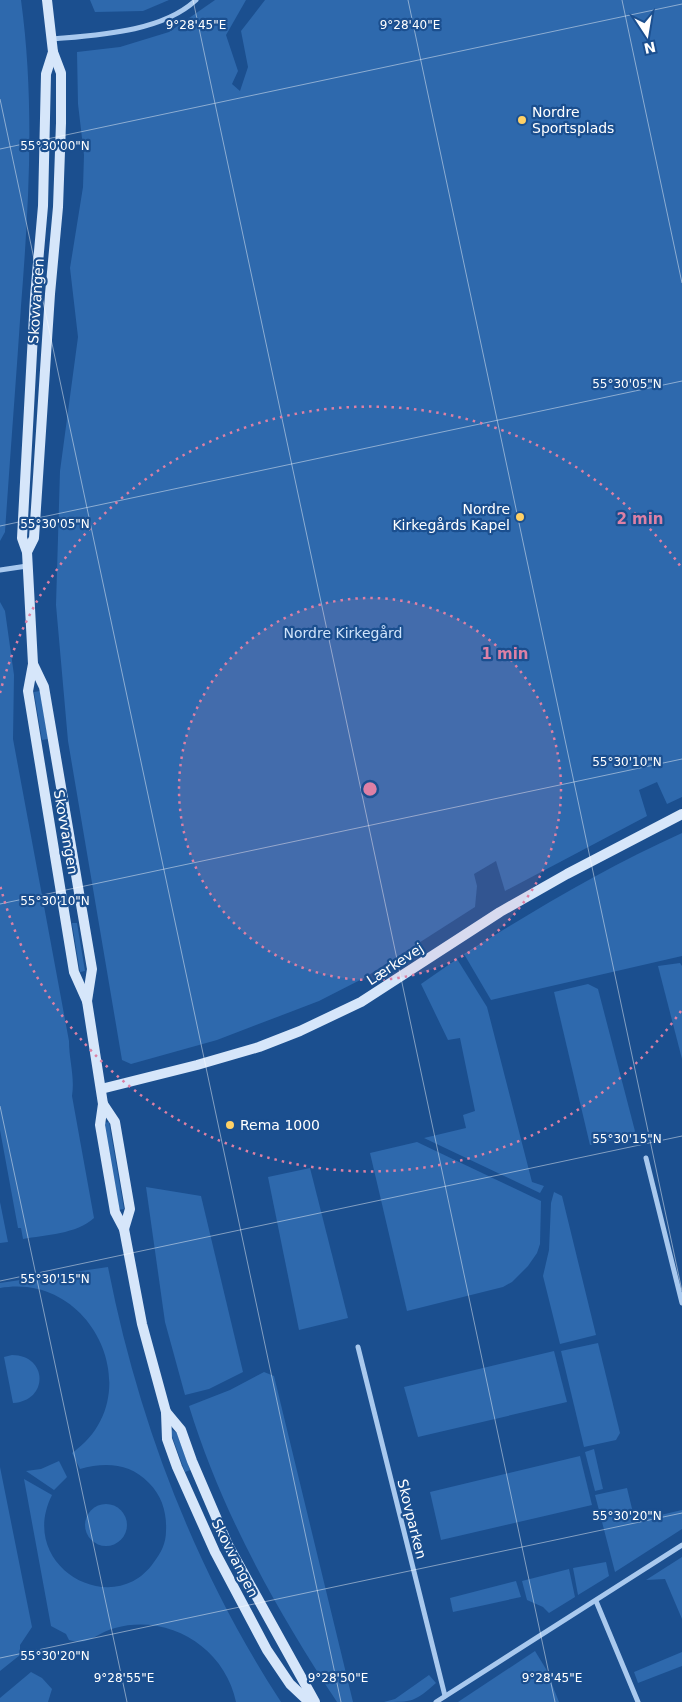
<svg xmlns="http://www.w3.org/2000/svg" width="682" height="1702" font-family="'DejaVu Sans',sans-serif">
  <rect width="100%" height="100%" fill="#1b4f8f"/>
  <g fill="#2e69ad">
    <path d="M0,0H21C35,102 29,204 21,306C16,381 10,457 5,532L0,541Z"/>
    <path d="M90,0H169L143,11L95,12Z"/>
    <path d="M215,0H246L226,35L238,71L232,84L240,91L248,67L241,31L265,0H682V797L667,804L657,782L639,790L647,816L505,891L496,861L474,874L477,886L475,907L364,978L319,1001L217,1040L131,1064L122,1060L68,741L56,605L60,471L78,337L70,268L83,187L84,155L78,104L77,52L120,47L169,32Z"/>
    <path d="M0,602L5,611L14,675L13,739L69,1041C69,1060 75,1077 72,1096L94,1218C77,1234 45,1235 23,1239L21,1228H18L0,1130Z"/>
    <path d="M40,691L48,739L42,740L34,692Z"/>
    <path d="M682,833V956L491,1000L464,954C535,910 606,867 682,833Z"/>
    <path d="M72,923H77L85,971L80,972Z"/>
    <path d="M457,959L487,1007L532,1182L544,1186L540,1193L424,1138L466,1128L463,1115L475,1111L460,1038L448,1040L421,984Z"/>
    <path d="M680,963L682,966V1059L658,966Z"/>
    <path d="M588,984L598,989L636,1135L590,1145L554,992Z"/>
    <path d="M109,1122L124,1209L118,1210L103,1123Z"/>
    <path d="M417,1142L541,1201L540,1244L537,1253L528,1266L512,1282L503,1287L407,1311L370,1153Z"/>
    <path d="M310,1168L348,1318L299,1330L268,1177Z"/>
    <path d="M146,1187L201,1196L243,1372L209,1389L185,1395L165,1322Z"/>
    <path d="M554,1192L562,1196L596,1335L560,1344L543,1276L549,1250L551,1203Z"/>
    <path d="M0,1202L8,1242L0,1243Z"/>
    <path d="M108,1267C138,1421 195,1570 281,1702H236C225,1648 169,1613 115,1628C96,1633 90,1646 69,1640L66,1634L51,1626L24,1479L52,1495C16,1567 114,1621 154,1562C161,1553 166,1543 166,1531C167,1513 162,1496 149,1483C130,1463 105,1462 80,1469L72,1453C151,1398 94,1271 0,1288V1283Z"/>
    <path d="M598,1343L620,1433L616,1440L584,1447L561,1351Z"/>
    <path d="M554,1351L567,1402L418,1437L404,1387Z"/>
    <path d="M12,1355C48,1355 49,1401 13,1403L4,1357Z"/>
    <path d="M264,1372L274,1376L353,1702H337C276,1609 222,1513 189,1406L230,1390Z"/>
    <path d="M169,1428L177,1433L190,1470L185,1472Z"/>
    <path d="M594,1449L603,1489L595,1491L585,1452Z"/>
    <path d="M580,1456L592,1505L441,1540L430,1492Z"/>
    <path d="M59,1461L67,1477L54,1490L26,1471L41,1469Z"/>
    <path d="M0,1467L32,1627L20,1645V1655L0,1671Z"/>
    <path d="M627,1488L635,1521L682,1510V1529L615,1572L595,1495Z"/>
    <circle cx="106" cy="1525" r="21"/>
    <path d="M682,1557V1619L665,1579L646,1580Z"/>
    <path d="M606,1562L609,1576L578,1595L573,1568Z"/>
    <path d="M569,1569L575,1597L549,1613L543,1607L527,1600L522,1581Z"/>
    <path d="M516,1581L521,1597L453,1612L450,1598Z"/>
    <path d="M535,1651L546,1669L559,1702H458Z"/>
    <path d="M682,1652V1666L638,1683L634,1672Z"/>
    <path d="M31,1672L42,1678L52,1689L48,1702H0V1698Z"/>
    <path d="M429,1675L436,1683C415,1702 412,1702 384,1702L395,1699Z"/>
  </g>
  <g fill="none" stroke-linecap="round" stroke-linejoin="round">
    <g stroke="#a9c9ee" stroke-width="5">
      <path d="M53,39C98,35 162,32 196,0"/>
      <path d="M0,570L27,566"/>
      <path d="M646,1158L682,1303"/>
      <path d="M358,1347L445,1696"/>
      <path d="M596,1601L638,1702"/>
      <path d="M436,1702L682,1545"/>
    </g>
    <g stroke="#d6e6fa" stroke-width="10">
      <path d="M47,0L53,52L46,74L43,206L35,297L22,538L27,552L33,664L28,691L74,972L87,1001L103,1104L100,1125L115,1212L124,1229L142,1324L166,1412L167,1439L177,1467L215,1552L267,1650L290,1684L309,1702"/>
      <path d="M27,552L34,538L50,294L58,207L61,123V73L53,52"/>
      <path d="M33,664L44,687L92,969L87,1001"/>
      <path d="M101,1089L197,1065L259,1047L300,1031L361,1002L500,912L567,874L682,814"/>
      <path d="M103,1104L115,1122L130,1209L124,1229"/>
      <path d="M166,1412L181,1430L192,1461L228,1545L315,1702"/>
    </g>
  </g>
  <path fill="none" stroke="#fff" stroke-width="1" stroke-opacity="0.45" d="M193,0L555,1702M408,0L682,1291M622,0L682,283M0,99L341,1702M0,149L682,4M0,526L682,381M0,904L682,759M0,1106L127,1702M0,1281L682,1136M0,1658L682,1513"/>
  <circle cx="370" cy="789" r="191" fill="#dd80a5" fill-opacity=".12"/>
  <g fill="none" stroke="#dd80a5" stroke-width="2.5" stroke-dasharray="2.5 5">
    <circle cx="370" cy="789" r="191"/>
    <path d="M681 1011A382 382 0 0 1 0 885M0 693A382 382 0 0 1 681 567"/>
  </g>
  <g fill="#ffd166" stroke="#1b4f8f" stroke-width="2">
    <circle cx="522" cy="120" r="5"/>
    <circle cx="520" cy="517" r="5"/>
    <circle cx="230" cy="1125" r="5"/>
  </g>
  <g text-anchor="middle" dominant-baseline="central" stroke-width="4.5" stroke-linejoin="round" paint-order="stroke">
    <g font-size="14" fill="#fff" stroke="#1b4f8f" text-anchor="start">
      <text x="532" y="112">Nordre<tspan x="532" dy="16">Sportsplads</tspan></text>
      <text x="510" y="509" text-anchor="end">Nordre<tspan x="510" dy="16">Kirkegårds Kapel</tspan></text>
      <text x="240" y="1125">Rema 1000</text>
    </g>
    <g font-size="14" fill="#fff" stroke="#1b4f8f">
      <text transform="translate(36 301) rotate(-86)">Skovvangen</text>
      <text transform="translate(66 832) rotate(80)">Skovvangen</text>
      <text transform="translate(395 964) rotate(-33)">Lærkevej</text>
      <text transform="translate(412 1519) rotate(76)">Skovparken</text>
      <text transform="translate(235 1558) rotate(63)">Skovvangen</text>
    </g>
    <g font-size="14" fill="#cfe3fa" stroke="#1b4f8f">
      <text x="343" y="633">Nordre Kirkegård</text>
    </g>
  </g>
  <g font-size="12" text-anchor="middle" fill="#fff" stroke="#1b4f8f" stroke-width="4.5" stroke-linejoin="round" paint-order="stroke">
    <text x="196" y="29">9°28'45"E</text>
    <text x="410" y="29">9°28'40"E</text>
    <text x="55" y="150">55°30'00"N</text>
    <text x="627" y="388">55°30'05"N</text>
    <text x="55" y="528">55°30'05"N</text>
    <text x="627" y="766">55°30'10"N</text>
    <text x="55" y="905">55°30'10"N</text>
    <text x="627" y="1143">55°30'15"N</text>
    <text x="55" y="1283">55°30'15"N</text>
    <text x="627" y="1520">55°30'20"N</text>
    <text x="55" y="1660">55°30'20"N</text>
    <text x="124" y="1682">9°28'55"E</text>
    <text x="338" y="1682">9°28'50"E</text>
    <text x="552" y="1682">9°28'45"E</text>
  </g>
  <circle cx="370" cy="789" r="8" fill="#dd80a5" stroke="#1b4f8f" stroke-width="2.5"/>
  <g font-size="15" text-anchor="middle" font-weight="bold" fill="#dd80a5" stroke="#1b4f8f" stroke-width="4.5" stroke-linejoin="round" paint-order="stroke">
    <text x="640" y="524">2 min</text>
    <text x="505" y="659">1 min</text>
  </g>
  <g transform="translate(647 35) rotate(168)" stroke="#1b4f8f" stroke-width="4" paint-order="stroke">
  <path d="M0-4L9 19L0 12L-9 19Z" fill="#ffffff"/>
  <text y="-8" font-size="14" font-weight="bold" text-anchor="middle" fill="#ffffff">N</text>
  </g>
</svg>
